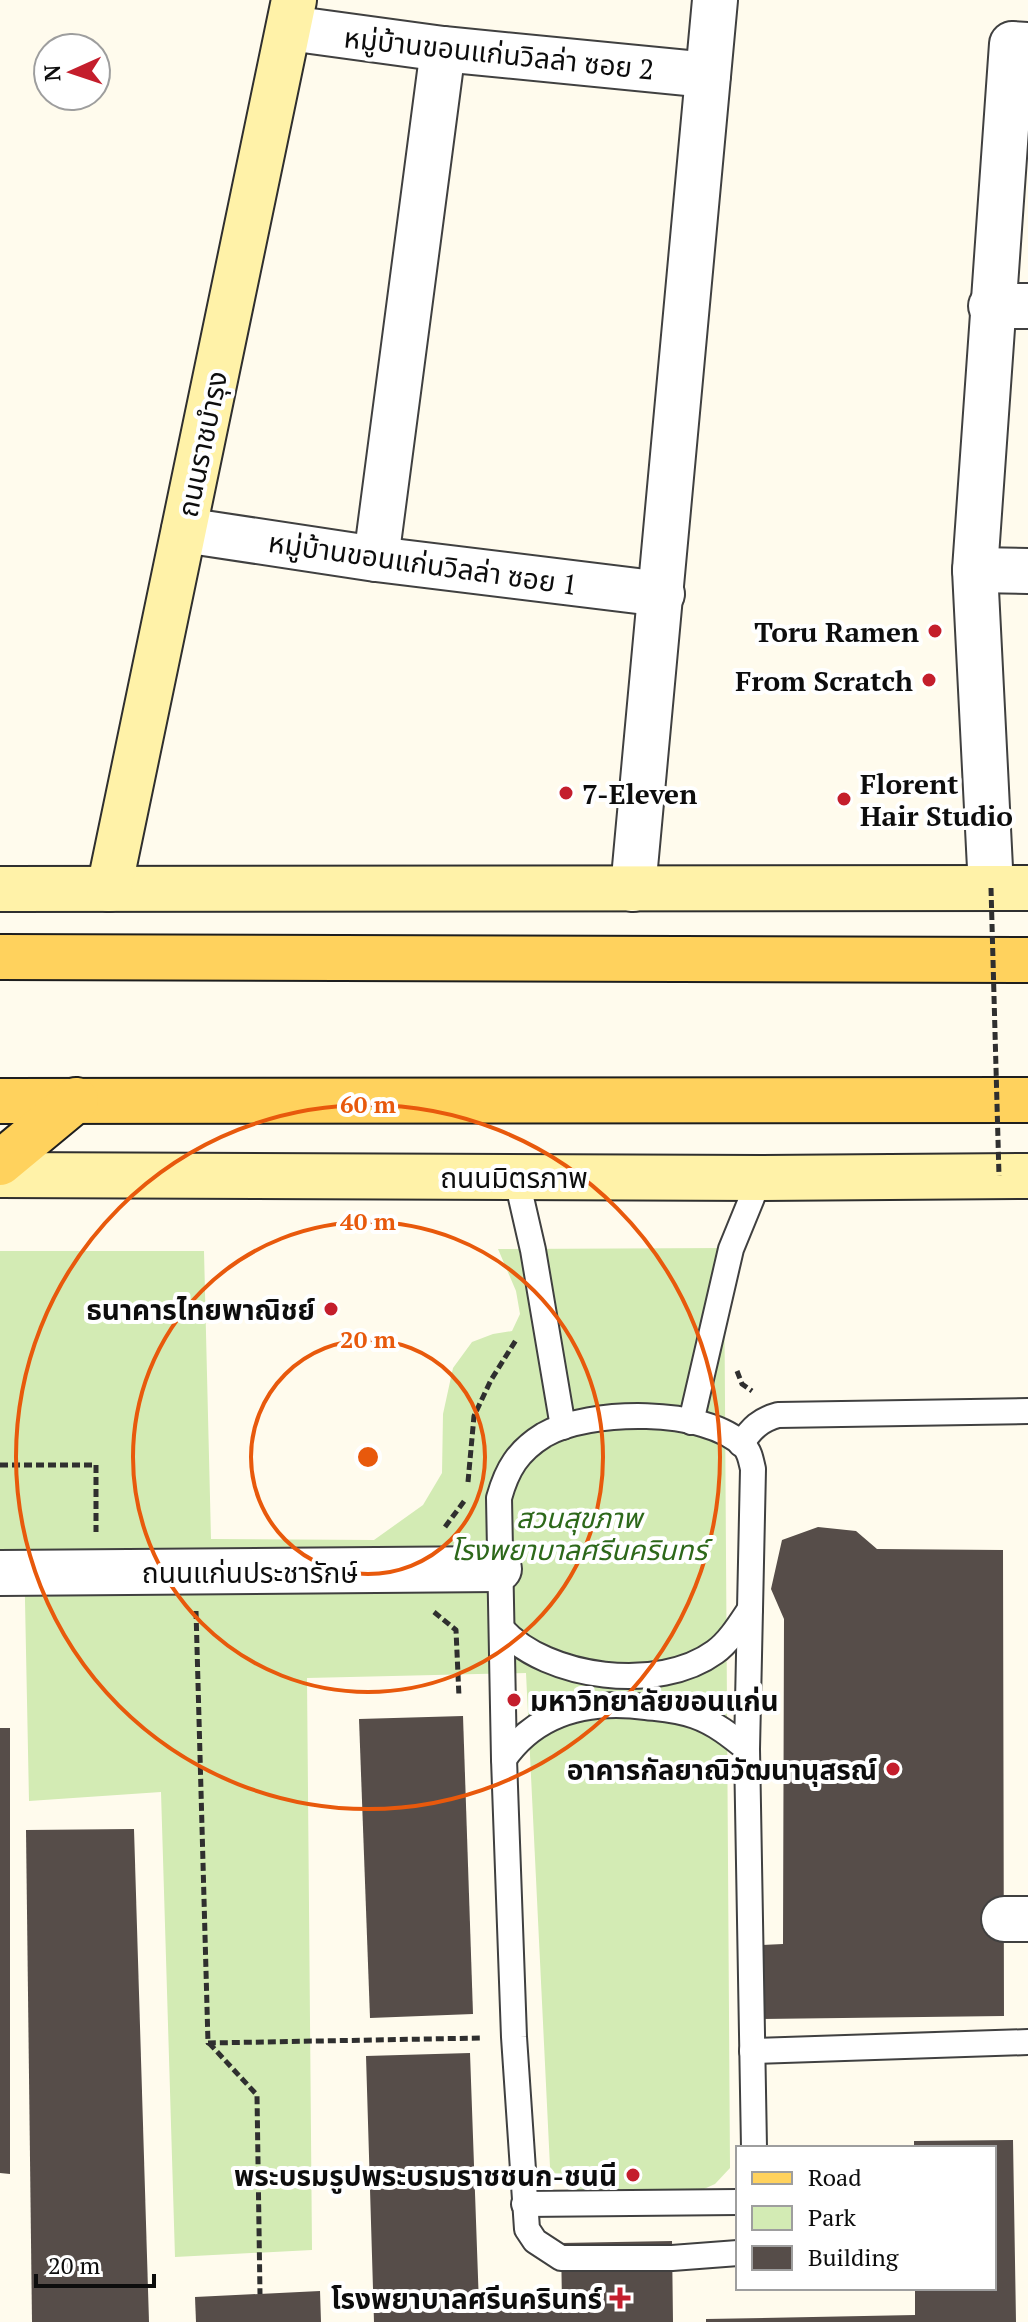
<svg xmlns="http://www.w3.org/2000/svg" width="1028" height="2322" font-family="'PT Serif','Noto Sans Thai',serif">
  <rect width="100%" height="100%" fill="#fffbed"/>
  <path fill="#d3ebb4" d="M724,1248L730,2168L715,2184L695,2193L584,2194L562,2182L550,2167L526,1673L307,1678L312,2250L175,2257L161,1792L29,1801L24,1551H0V1251H204L211,1539L374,1540L423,1505L442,1473L443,1414L453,1368L472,1342L493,1334L512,1331L520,1314L516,1291L498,1249Z"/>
  <g fill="#564d49">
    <path d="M818,1527L856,1531L877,1549L1003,1550L1004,2016L762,2019L761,1945L783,1944L784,1619L771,1589L782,1540Z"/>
    <path d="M463,1716L473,2014L370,2018L359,1719Z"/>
    <path d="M0,1728H10V2174L0,2173Z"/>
    <path d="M134,1829L149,2322H32L26,1830Z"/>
    <path d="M470,2053L479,2305L562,2304L561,2243L672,2241L673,2322H374L366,2056Z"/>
    <path d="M1013,2140L1016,2322H706V2319L915,2315V2288H994V2148H914V2141Z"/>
    <path d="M320,2291L321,2322H196L195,2297Z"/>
  </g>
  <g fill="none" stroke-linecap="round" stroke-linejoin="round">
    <defs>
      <g id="lane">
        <path d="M516,1176L533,1250L563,1427"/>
        <path d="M691,1422L731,1249L760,1178"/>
        <path d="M741,1444C752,1428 760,1420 778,1415L1028,1411"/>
        <path d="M502,1629C547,1679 659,1693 715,1652C729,1642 740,1624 750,1609"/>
        <path d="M504,1759C538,1710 591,1700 646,1707C663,1709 679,1710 695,1716C715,1723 731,1736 747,1749"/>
        <path d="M752,2051L1028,2042"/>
        <path d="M524,2204L738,2202"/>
        <path d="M738,2253L672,2258H561L535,2241L527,2229L514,2037L504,1759L499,1498C507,1469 518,1451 544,1435C589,1409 706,1407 744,1446C750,1452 751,1461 753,1469L747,1749L754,2148"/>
      </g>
      <g id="street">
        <path d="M289,28L443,49L708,75"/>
        <path d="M991,306H1028"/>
        <path d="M184,530L376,559L662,594"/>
        <path d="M376,559L443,49"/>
        <path d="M975,570L1028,571"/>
        <path d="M991,888L975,570L1012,44L1028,45"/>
        <path d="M633,889L715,0"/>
        <path d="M0,1573L499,1569"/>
        <path d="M1004,1919H1028"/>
      </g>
      <g id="secondary">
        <path d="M0,889L1028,888"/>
        <path d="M109,889L294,0"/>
        <path d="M0,1175L760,1178L1028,1176"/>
      </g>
      <g id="primary">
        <path d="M0,957L1028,960"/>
        <path d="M0,1101L1028,1100"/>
        <path d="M0,1163L76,1100"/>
      </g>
    </defs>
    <use href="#lane" stroke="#404040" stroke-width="28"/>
    <use href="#street" stroke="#404040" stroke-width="48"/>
    <use href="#secondary" stroke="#2f2f2f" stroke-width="48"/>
    <use href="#primary" stroke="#1e1e1e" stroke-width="48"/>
    <g stroke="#2f2f2f" stroke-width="5" stroke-dasharray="8 4" stroke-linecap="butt">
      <path d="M737,1371L742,1384L752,1391"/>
      <path d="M0,1465H96V1532"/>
      <path d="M468,1482L474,1416L491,1380L516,1340"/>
      <path d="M445,1527L465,1500"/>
      <path d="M196,1611L208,2043L482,2038"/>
      <path d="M434,1612L456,1630L459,1697"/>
      <path d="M209,2043L257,2095L260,2294"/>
    </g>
    <use href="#lane" stroke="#fff" stroke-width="24"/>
    <use href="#street" stroke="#fff" stroke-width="44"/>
    <use href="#secondary" stroke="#fff2a8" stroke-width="44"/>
    <use href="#primary" stroke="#ffd25d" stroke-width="44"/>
    <path stroke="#2f2f2f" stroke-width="5" stroke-dasharray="8 4" stroke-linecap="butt" d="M991,888L999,1176"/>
  </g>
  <g fill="none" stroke="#e8590c" stroke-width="4">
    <circle cx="368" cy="1457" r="117"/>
    <circle cx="368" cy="1457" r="235"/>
    <circle cx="368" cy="1457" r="352"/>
  </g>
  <g fill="#c41e2c" stroke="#fff" stroke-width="3">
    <circle cx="935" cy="631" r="8"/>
    <circle cx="929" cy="680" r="8"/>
    <circle cx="566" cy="793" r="8"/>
    <circle cx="844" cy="799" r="8"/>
    <circle cx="331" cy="1309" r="8"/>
    <circle cx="514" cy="1700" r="8"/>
    <circle cx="893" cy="1769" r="8"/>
    <circle cx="633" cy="2175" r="8"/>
    <path d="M616 2286h8v8h8v8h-8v8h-8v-8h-8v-8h8z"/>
  </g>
  <g text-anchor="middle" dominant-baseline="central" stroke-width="8" stroke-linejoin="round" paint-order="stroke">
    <g font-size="28" fill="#0d0d0d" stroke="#fff">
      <text transform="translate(499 53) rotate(6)">หมู่บ้านขอนแก่นวิลล่า ซอย 2</text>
      <text transform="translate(202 444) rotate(-78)">ถนนราชบำรุง</text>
      <text transform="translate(423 563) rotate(8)">หมู่บ้านขอนแก่นวิลล่า ซอย 1</text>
      <text x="514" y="1177">ถนนมิตรภาพ</text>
      <text x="250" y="1572">ถนนแก่นประชารักษ์</text>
    </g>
    <g font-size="28" font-weight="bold" fill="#0d0d0d" stroke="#fff" text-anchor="end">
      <text x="919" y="631">Toru Ramen</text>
      <text x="913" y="680">From Scratch</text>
      <text x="860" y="783" text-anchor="start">Florent<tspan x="860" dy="32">Hair Studio</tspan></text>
      <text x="582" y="793" text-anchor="start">7-Eleven</text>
      <text x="315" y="1309">ธนาคารไทยพาณิชย์</text>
      <text x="530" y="1700" text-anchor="start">มหาวิทยาลัยขอนแก่น</text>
      <text x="877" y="1769">อาคารกัลยาณิวัฒนานุสรณ์</text>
      <text x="617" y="2175">พระบรมรูปพระบรมราชชนก-ชนนี</text>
      <text x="602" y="2298">โรงพยาบาลศรีนครินทร์</text>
    </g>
    <g font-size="28" font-style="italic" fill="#2d681a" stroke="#fff">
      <text x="579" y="1517">สวนสุขภาพ<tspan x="579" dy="32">โรงพยาบาลศรีนครินทร์</tspan></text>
    </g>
  </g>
  <circle cx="368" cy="1457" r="12" fill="#e8590c" stroke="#fff" stroke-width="4"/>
  <g font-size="24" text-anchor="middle" font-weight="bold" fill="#e8590c" stroke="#fff" stroke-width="8" stroke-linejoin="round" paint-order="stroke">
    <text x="368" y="1113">60 m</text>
    <text x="368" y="1230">40 m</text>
    <text x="368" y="1348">20 m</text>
  </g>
  <rect x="736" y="2146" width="260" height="144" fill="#ffffff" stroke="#9e9e9e" stroke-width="2"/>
  <rect x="752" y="2172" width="40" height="12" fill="#ffd25d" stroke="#9e9e9e" stroke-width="2"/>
  <text x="808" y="2186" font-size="24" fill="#0d0d0d">Road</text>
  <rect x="752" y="2206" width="40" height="24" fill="#d3ebb4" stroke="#9e9e9e" stroke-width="2"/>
  <text x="808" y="2226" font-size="24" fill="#0d0d0d">Park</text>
  <rect x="752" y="2246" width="40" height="24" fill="#564d49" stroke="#9e9e9e" stroke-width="2"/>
  <text x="808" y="2266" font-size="24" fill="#0d0d0d">Building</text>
  <g transform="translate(72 72) rotate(267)"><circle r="38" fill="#ffffff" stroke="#9e9e9e" stroke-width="2"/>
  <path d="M0-6L14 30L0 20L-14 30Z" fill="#c41e2c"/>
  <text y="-12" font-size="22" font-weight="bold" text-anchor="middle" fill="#0d0d0d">N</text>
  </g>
  <path d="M36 2274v12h118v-12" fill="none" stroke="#0d0d0d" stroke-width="4"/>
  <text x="48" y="2274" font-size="24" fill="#0d0d0d" stroke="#ffffff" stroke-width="6" paint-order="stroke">20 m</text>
</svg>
